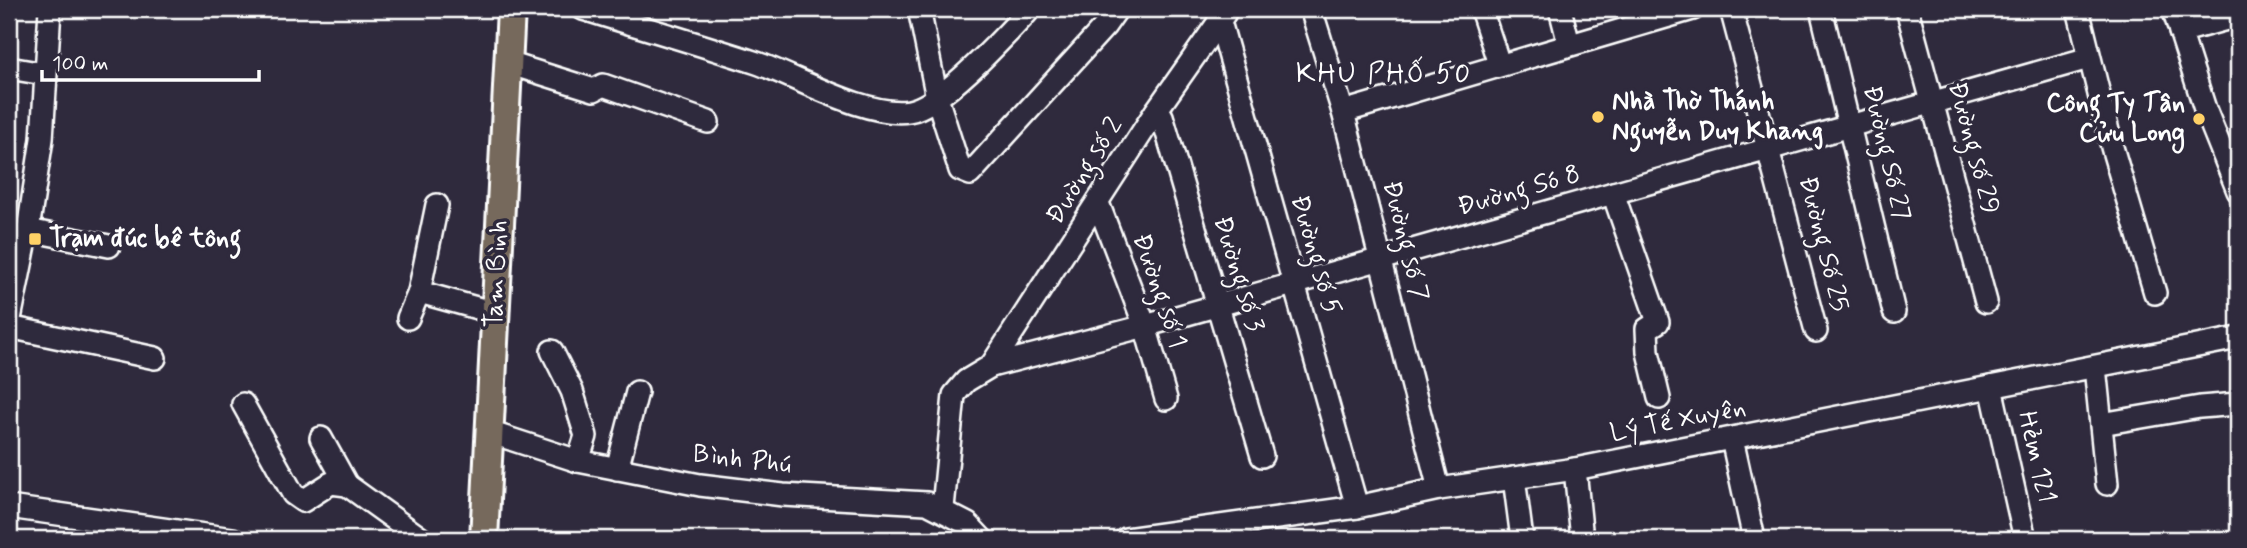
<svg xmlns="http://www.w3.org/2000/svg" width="2247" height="548" font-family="Mynerve,sans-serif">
  <rect width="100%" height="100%" fill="#2f2a3d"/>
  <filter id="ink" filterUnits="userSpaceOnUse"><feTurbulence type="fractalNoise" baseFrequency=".0143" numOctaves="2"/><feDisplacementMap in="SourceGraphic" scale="14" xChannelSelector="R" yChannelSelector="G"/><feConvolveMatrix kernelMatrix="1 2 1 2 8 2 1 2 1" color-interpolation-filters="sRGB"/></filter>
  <g filter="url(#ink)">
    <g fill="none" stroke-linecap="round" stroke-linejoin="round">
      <defs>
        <g id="minor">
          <path d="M583,9C641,27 699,44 757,63C797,77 868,118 909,111C942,106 1006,35 1030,9"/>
          <path d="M919,9L937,98L960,170L970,174L1105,26L1117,9"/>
          <path d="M1311,9L1343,112L1439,489"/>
          <path d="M1481,9L1499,64"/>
          <path d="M1560,9L1569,44"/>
          <path d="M1731,9L1816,331"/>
          <path d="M1821,9L1894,312"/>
          <path d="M1907,9L1986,302"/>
          <path d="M2078,9L2112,147L2155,293"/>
          <path d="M2173,9L2205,109L2238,191"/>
          <path d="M1219,18L1357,507"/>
          <path d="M2180,32L2238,16"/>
          <path d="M508,63L594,90L603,85L708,122"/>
          <path d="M9,68L44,74"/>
          <path d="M1156,111L1162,116L1262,456"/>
          <path d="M1343,112L1693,9"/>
          <path d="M1613,193L1658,322L1647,329L1648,352L1659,398"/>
          <path d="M1098,203L1145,326L1166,399"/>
          <path d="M437,205L419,292L495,313"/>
          <path d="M28,230L109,246"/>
          <path d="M408,318L419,292"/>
          <path d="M9,324L28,230L42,139L50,9"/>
          <path d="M9,327L155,358"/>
          <path d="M552,351L572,391L586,436L578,461"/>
          <path d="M991,366L1156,111L1225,13"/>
          <path d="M2095,367L2107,484"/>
          <path d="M1991,387L2025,539"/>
          <path d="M243,404L293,494L303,501L331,483L347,485L422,539"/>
          <path d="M2101,424L2200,407L2238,404"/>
          <path d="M489,432L578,461L700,485L783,495L927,503L968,524L982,539"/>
          <path d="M321,438L347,485"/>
          <path d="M1732,439L1754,539"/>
          <path d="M617,469L637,392"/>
          <path d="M1575,469L1582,539"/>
          <path d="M1514,478L1522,539"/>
          <path d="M9,507L233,539"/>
          <path d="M943,508L954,395L966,381L991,366L1145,326L2089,58"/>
          <path d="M1126,539L1357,507L1439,489L1575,469L2238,338"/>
        </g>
        <path id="major" d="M484,539L511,9"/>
      </defs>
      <use href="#minor" stroke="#fff" stroke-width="26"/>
      <use href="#major" stroke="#fff" stroke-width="32"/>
      <use href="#minor" stroke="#2f2a3d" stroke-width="21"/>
      <use href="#major" stroke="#76695c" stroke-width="26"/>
    </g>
  </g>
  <g fill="#ffd166" stroke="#2f2a3d" stroke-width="2.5">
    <circle cx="1598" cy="117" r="7"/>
    <circle cx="2199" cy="119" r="7"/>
    <rect x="28" y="232" width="14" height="14" rx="3.5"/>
  </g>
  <g text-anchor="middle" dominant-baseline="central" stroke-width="7" stroke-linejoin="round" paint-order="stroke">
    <g font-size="26" font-weight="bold" fill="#fff" stroke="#2f2a3d" text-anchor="start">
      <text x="1612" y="102">Nhà Thờ Thánh<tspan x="1612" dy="30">Nguyễn Duy Khang</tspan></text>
      <text x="2185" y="104" text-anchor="end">Công Ty Tân<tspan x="2185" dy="30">Cửu Long</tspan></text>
      <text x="49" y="239">Trạm đúc bê tông</text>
    </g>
    <g font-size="26" fill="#fff" stroke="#2f2a3d">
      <text transform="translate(1973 148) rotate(75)">Đường số 29</text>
      <text transform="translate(1886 153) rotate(77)">Đường Số 27</text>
      <text transform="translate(1085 171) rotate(-58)">Đường số 2</text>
      <text transform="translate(1519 191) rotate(-16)">Đường Só 8</text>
      <text transform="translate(1405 241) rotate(76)">Đường số 7</text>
      <text transform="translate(1823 244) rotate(76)">Đường Số 25</text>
      <text transform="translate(1315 255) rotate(74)">Đường số 5</text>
      <text transform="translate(497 274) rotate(-87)">Tam Bình</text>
      <text transform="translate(1238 274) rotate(73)">Đường số 3</text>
      <text transform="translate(1159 291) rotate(71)">Đường số 1</text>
      <text transform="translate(1678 421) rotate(-11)">Lý Tế Xuyên</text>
      <text transform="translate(2036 457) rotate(77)">Hẻm 121</text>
      <text transform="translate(742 460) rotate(7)">Bình Phú</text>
    </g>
    <g font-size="28" letter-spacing="2" fill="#fff" stroke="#2f2a3d">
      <text x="1384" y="74">KHU PHỐ 50</text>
    </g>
  </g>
  <rect width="2247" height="548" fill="none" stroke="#2f2a3d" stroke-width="35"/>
  <rect x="18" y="18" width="2212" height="513" fill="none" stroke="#fff" stroke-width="2.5" filter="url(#ink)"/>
  <path d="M42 70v10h217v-10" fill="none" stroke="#ffffff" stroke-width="3.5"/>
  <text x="52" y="70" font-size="21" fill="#ffffff" stroke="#2f2a3d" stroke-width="5" paint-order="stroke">100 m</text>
</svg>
